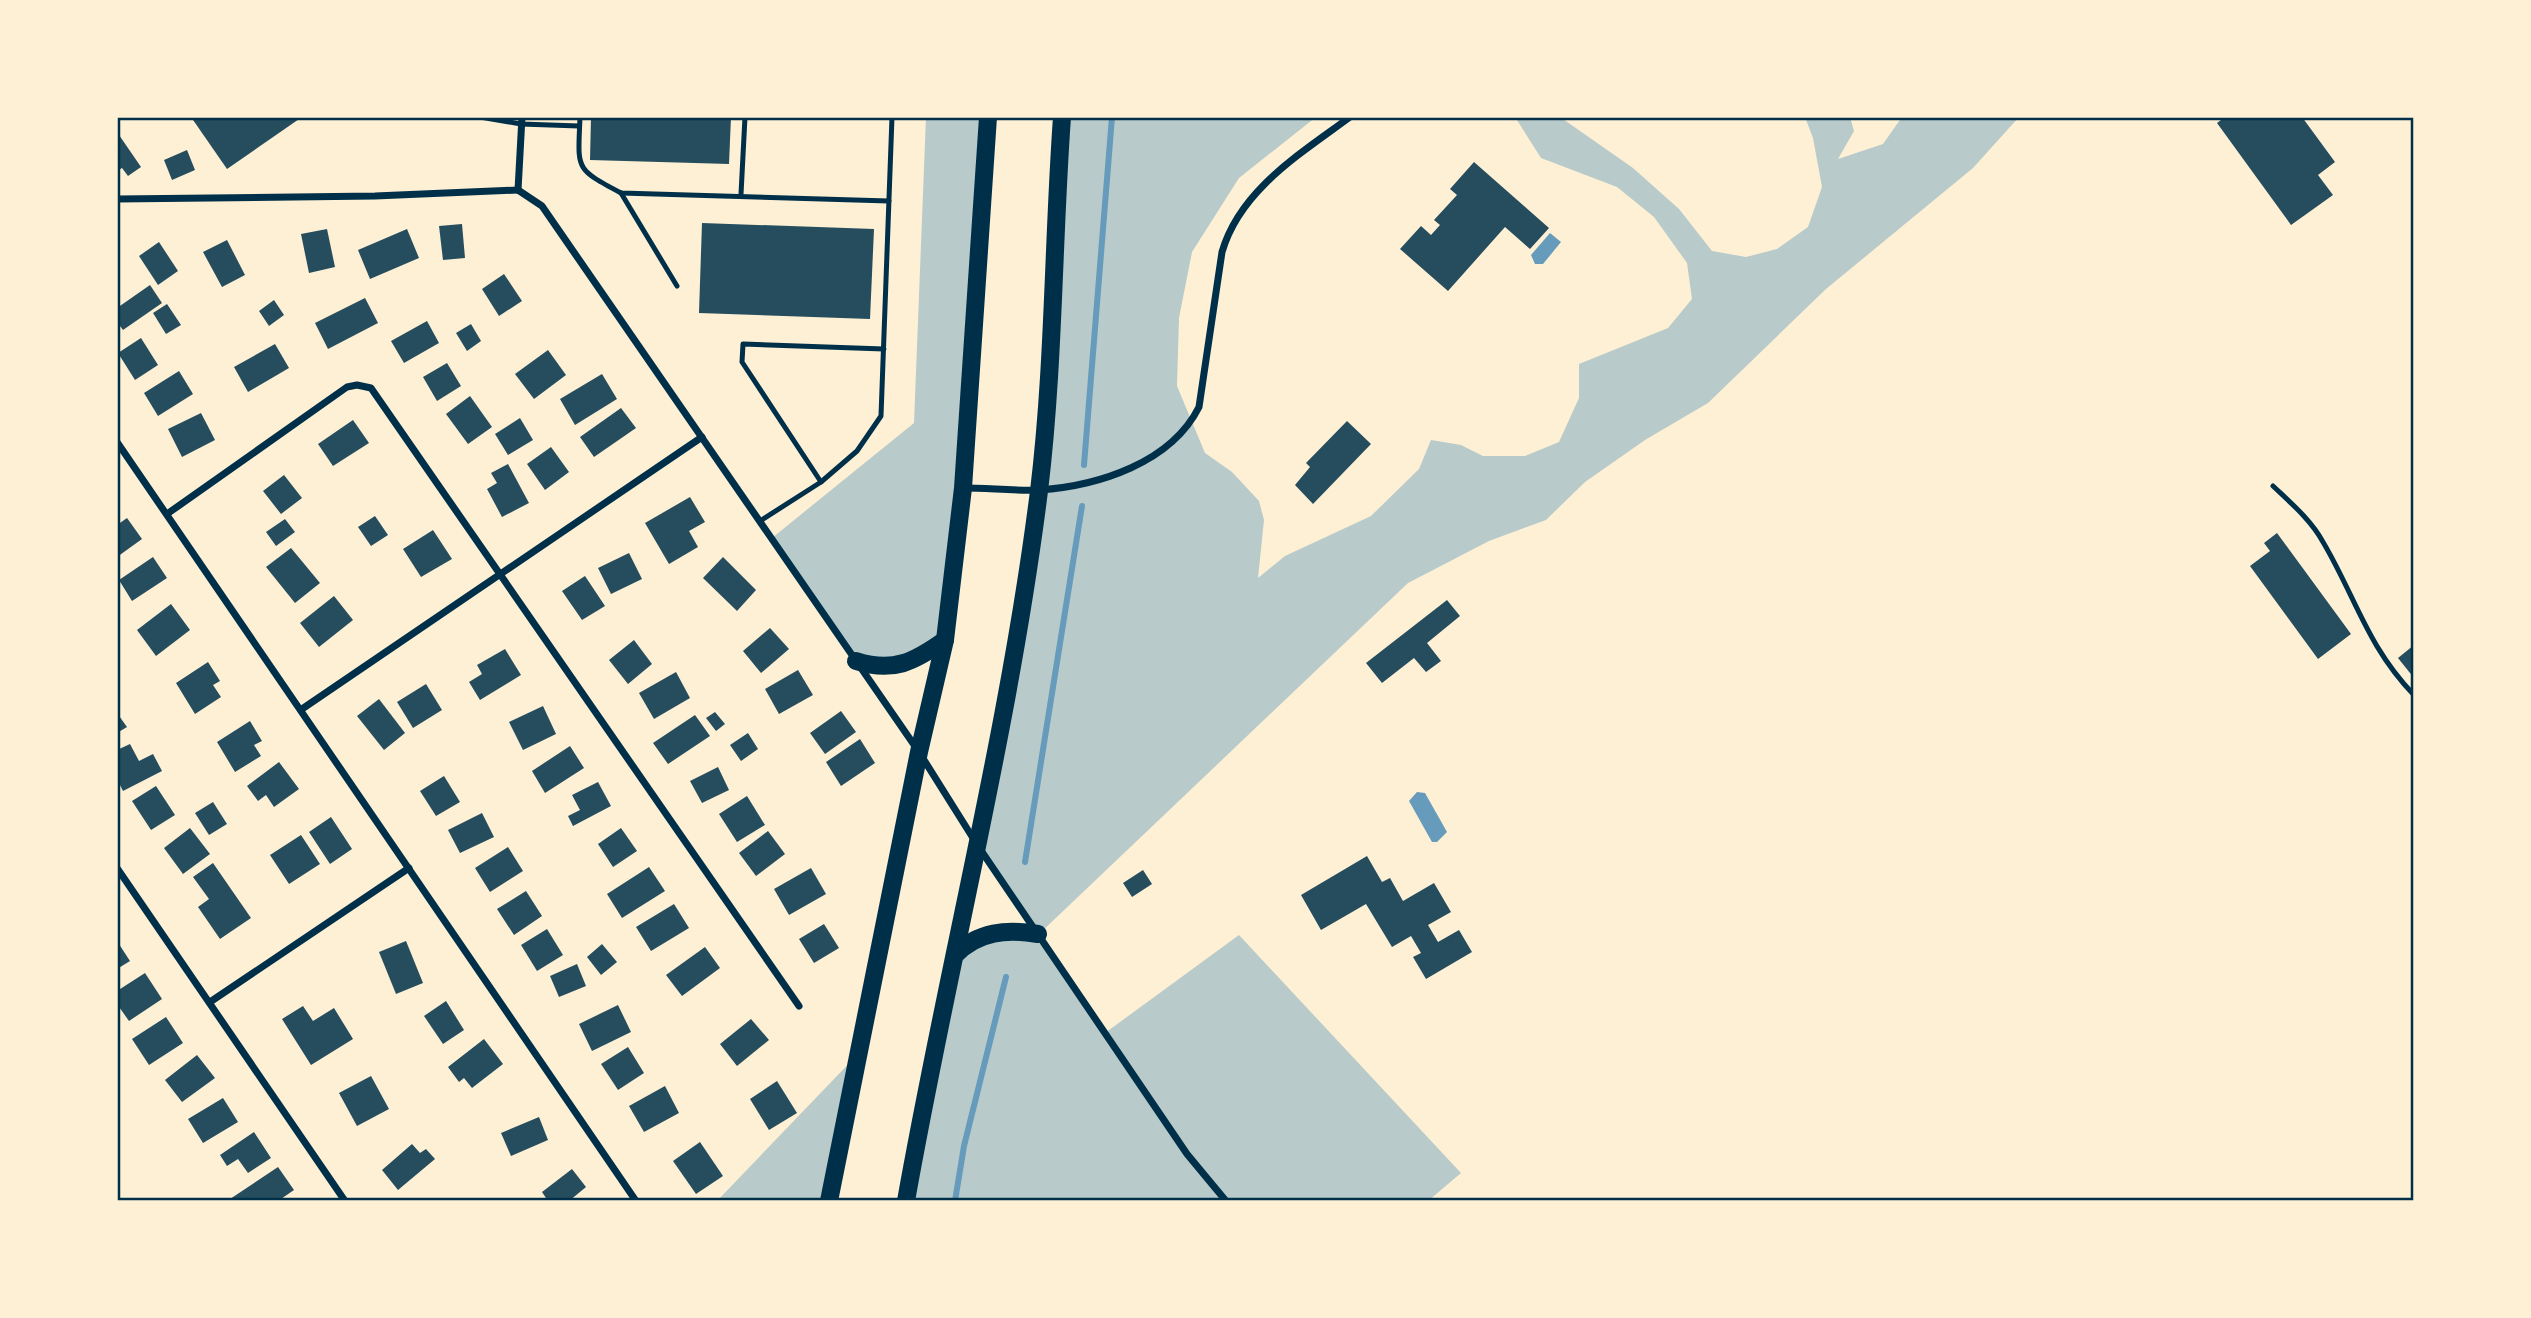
<svg xmlns="http://www.w3.org/2000/svg" width="2531" height="1318" font-family="'Noto Sans',sans-serif">
  <rect width="100%" height="100%" fill="#fdf0d5"/>
  <g fill="#b9caca">
    <path d="M926,117H988L945,640L922,653L859,666L772,538L914,423Z"/>
    <path d="M1068,117H1316L1239,178L1192,252L1179,318L1177,386L1205,453L1232,472L1259,501L1264,520L1258,578L1285,556L1371,516L1419,469L1431,440L1461,445L1483,456H1525L1559,442L1579,398V364L1668,328L1692,299L1687,263L1654,217L1617,187L1541,158L1515,117H1560L1633,168L1679,209L1712,251L1746,257L1777,249L1808,227L1822,187L1813,138L1805,117H1850L1854,131L1838,159L1883,144L1902,117H2019L1973,168L1826,289L1708,403L1645,440L1585,482L1546,520L1489,541L1408,583L1039,934L1105,1033L1239,935L1461,1173L1428,1201H906L964,945L1037,934L978,846L1022,597Z"/>
    <path d="M859,1053L829,1201H717Z"/>
  </g>
  <g fill="#669bbc">
    <path d="M1550,233L1561,242L1543,264H1535L1531,255Z"/>
    <path d="M1417,792L1425,793L1447,832L1437,842H1432L1409,801Z"/>
  </g>
  <g fill="none" stroke-linecap="round" stroke-linejoin="round">
    <g stroke="#669bbc" stroke-width="6">
      <path d="M1084,465L1112,117"/>
      <path d="M1025,862L1082,506"/>
      <path d="M955,1201L964,1146L1006,977"/>
    </g>
  </g>
  <g fill="#264d5e">
    <path d="M191,117H302L227,169Z"/>
    <path d="M591,117H731L729,164L590,160Z"/>
    <path d="M2225,117H2302L2335,162L2318,175L2333,195L2291,225L2217,123Z"/>
    <path d="M117,132L141,167L128,176L122,168L117,171Z"/>
    <path d="M187,150L195,170L172,180L164,160Z"/>
    <path d="M1474,162L1549,228L1530,249L1505,227L1448,291L1400,249L1421,226L1431,235L1440,225L1434,220L1457,195L1450,189Z"/>
    <path d="M702,223L874,229L870,319L699,313Z"/>
    <path d="M462,224L465,258L443,260L439,226Z"/>
    <path d="M327,229L335,267L309,273L301,234Z"/>
    <path d="M407,229L419,258L370,279L358,250Z"/>
    <path d="M227,240L245,275L222,287L203,252Z"/>
    <path d="M159,242L178,271L158,285L139,256Z"/>
    <path d="M504,274L522,301L499,316L482,289Z"/>
    <path d="M150,285L162,303L123,330L117,322V308Z"/>
    <path d="M365,298L378,323L328,349L315,323Z"/>
    <path d="M274,300L284,315L269,326L259,311Z"/>
    <path d="M167,304L181,325L166,334L153,313Z"/>
    <path d="M427,321L439,343L404,363L391,341Z"/>
    <path d="M471,324L481,341L467,351L456,333Z"/>
    <path d="M141,338L158,365L135,380L118,353Z"/>
    <path d="M275,344L289,368L248,392L234,367Z"/>
    <path d="M548,350L566,375L534,399L515,374Z"/>
    <path d="M447,363L461,386L437,401L423,377Z"/>
    <path d="M179,371L193,394L158,416L144,393Z"/>
    <path d="M602,374L617,399L575,425L560,399Z"/>
    <path d="M470,396L492,427L468,444L446,414Z"/>
    <path d="M621,408L636,428L594,457L580,437Z"/>
    <path d="M201,413L215,440L182,457L168,429Z"/>
    <path d="M520,418L533,440L508,455L495,434Z"/>
    <path d="M353,420L369,443L333,466L318,444Z"/>
    <path d="M1347,421L1371,444L1313,504L1295,485L1310,467L1306,463Z"/>
    <path d="M551,447L569,472L545,490L527,464Z"/>
    <path d="M508,464L529,503L502,517L487,489L497,483L491,473Z"/>
    <path d="M284,475L302,498L281,514L263,491Z"/>
    <path d="M690,497L705,522L689,531L698,547L669,564L645,523Z"/>
    <path d="M375,516L388,535L371,546L358,527Z"/>
    <path d="M127,518L142,539L117,557V525Z"/>
    <path d="M285,519L295,532L276,546L266,532Z"/>
    <path d="M433,530L452,559L421,577L403,549Z"/>
    <path d="M2277,533L2351,634L2318,659L2250,566L2270,551L2264,543Z"/>
    <path d="M291,548L320,583L295,603L266,567Z"/>
    <path d="M629,553L642,579L611,594L598,568Z"/>
    <path d="M153,557L167,578L132,601L119,580Z"/>
    <path d="M723,557L756,590L737,611L703,578Z"/>
    <path d="M585,576L605,606L582,620L562,591Z"/>
    <path d="M334,596L353,620L319,647L300,623Z"/>
    <path d="M1447,600L1460,616L1427,643L1441,661L1426,672L1414,658L1382,683L1366,663Z"/>
    <path d="M171,604L190,630L156,656L137,630Z"/>
    <path d="M770,628L789,649L761,673L743,651Z"/>
    <path d="M634,640L652,664L628,684L609,660Z"/>
    <path d="M2414,645V678L2398,658Z"/>
    <path d="M505,649L521,675L480,700L469,682L482,674L477,665Z"/>
    <path d="M208,662L220,681L213,685L221,697L195,714L176,683Z"/>
    <path d="M798,670L813,695L779,714L765,689Z"/>
    <path d="M676,672L690,698L654,719L639,693Z"/>
    <path d="M426,684L442,710L413,728L397,702Z"/>
    <path d="M379,699L405,733L384,750L357,716Z"/>
    <path d="M543,706L556,734L523,750L509,722Z"/>
    <path d="M841,711L856,732L825,754L810,733Z"/>
    <path d="M715,712L725,724L716,731L706,718Z"/>
    <path d="M117,713L127,727L117,733Z"/>
    <path d="M695,715L710,736L668,764L653,743Z"/>
    <path d="M250,721L262,741L254,745L261,756L235,772L217,742Z"/>
    <path d="M748,733L758,749L741,761L730,745Z"/>
    <path d="M860,739L875,763L841,786L826,762Z"/>
    <path d="M130,744L139,761L153,754L162,771L123,791L117,779V750Z"/>
    <path d="M570,746L584,768L545,793L532,771Z"/>
    <path d="M279,762L299,789L274,807L266,795L258,801L247,786Z"/>
    <path d="M718,767L729,790L702,803L690,781Z"/>
    <path d="M444,776L460,802L436,816L420,791Z"/>
    <path d="M598,782L611,806L573,826L568,816L580,810L572,795Z"/>
    <path d="M156,786L175,815L151,830L132,801Z"/>
    <path d="M747,796L765,825L737,842L719,814Z"/>
    <path d="M213,802L227,824L209,835L195,813Z"/>
    <path d="M482,813L494,837L460,853L448,830Z"/>
    <path d="M331,817L352,849L330,864L309,832Z"/>
    <path d="M190,828L210,854L183,874L164,848Z"/>
    <path d="M621,828L637,851L613,867L598,844Z"/>
    <path d="M768,831L785,854L756,876L739,853Z"/>
    <path d="M301,835L320,864L289,884L270,855Z"/>
    <path d="M508,847L523,871L490,892L475,868Z"/>
    <path d="M1367,856L1382,882L1390,878L1403,901L1434,883L1451,912L1428,925L1438,942L1459,930L1472,952L1426,979L1413,957L1421,953L1411,936L1392,947L1366,904L1321,930L1301,895Z"/>
    <path d="M213,863L251,918L220,939L198,907L209,899L193,877Z"/>
    <path d="M649,867L665,891L622,918L607,894Z"/>
    <path d="M811,868L826,894L789,915L774,889Z"/>
    <path d="M1143,870L1152,884L1132,897L1123,883Z"/>
    <path d="M526,891L542,916L514,935L497,909Z"/>
    <path d="M674,904L689,928L651,951L636,927Z"/>
    <path d="M824,924L839,948L814,963L799,939Z"/>
    <path d="M547,929L563,955L537,971L521,945Z"/>
    <path d="M117,941L130,961L117,969Z"/>
    <path d="M406,941L423,983L396,994L379,952Z"/>
    <path d="M602,944L617,962L601,975L587,957Z"/>
    <path d="M705,947L720,968L682,996L666,975Z"/>
    <path d="M577,964L586,986L559,997L550,976Z"/>
    <path d="M145,973L162,999L129,1021L117,1004V991Z"/>
    <path d="M446,1001L464,1030L443,1044L424,1016Z"/>
    <path d="M618,1005L631,1032L592,1051L579,1024Z"/>
    <path d="M303,1006L313,1021L334,1008L353,1039L311,1065L282,1019Z"/>
    <path d="M166,1017L183,1043L149,1065L132,1039Z"/>
    <path d="M751,1019L769,1040L737,1066L720,1044Z"/>
    <path d="M484,1039L503,1064L472,1088L464,1078L459,1082L448,1067Z"/>
    <path d="M628,1047L644,1073L618,1090L601,1064Z"/>
    <path d="M197,1055L215,1078L182,1102L165,1080Z"/>
    <path d="M371,1076L389,1109L357,1126L339,1093Z"/>
    <path d="M777,1081L797,1113L769,1130L750,1099Z"/>
    <path d="M665,1086L679,1113L644,1132L629,1106Z"/>
    <path d="M223,1098L238,1122L203,1143L188,1119Z"/>
    <path d="M539,1117L548,1140L511,1156L501,1133Z"/>
    <path d="M254,1132L271,1158L248,1173L238,1159L227,1166L220,1155Z"/>
    <path d="M700,1142L723,1176L696,1194L673,1161Z"/>
    <path d="M412,1144L420,1153L426,1149L435,1159L398,1190L382,1170Z"/>
    <path d="M278,1167L294,1190L278,1201H227Z"/>
    <path d="M572,1169L586,1187L569,1201H548L542,1192Z"/>
  </g>
  <g fill="none" stroke-linecap="round" stroke-linejoin="round">
    <g stroke="#003049" stroke-width="5">
      <path d="M480,117L521,124L579,126"/>
      <path d="M580,117C578,170 574,168 621,193L889,201"/>
      <path d="M621,193L677,286"/>
      <path d="M741,194L745,117"/>
      <path d="M821,482L742,362L743,344L884,349"/>
      <path d="M2273,486C2291,503 2311,520 2323,542C2356,598 2367,646 2414,695"/>
      <path d="M760,521L821,482L857,451L881,416L892,117"/>
    </g>
    <g stroke="#003049" stroke-width="7">
      <path d="M518,190L542,206L919,752L978,846L1187,1154L1226,1201"/>
      <path d="M518,190L522,117"/>
      <path d="M117,199L375,196L518,190"/>
      <path d="M117,442L636,1201"/>
      <path d="M963,488C988,488 1014,491 1039,490C1098,486 1171,463 1199,407L1222,252C1240,190 1300,154 1350,117"/>
      <path d="M167,514L347,387L357,385L371,388L799,1006"/>
      <path d="M302,709L702,437"/>
      <path d="M117,868L345,1201"/>
      <path d="M210,1002L409,868"/>
    </g>
    <g stroke="#003049" stroke-width="18">
      <path d="M856,661C893,673 914,662 945,640"/>
      <path d="M955,955C978,931 1007,929 1038,934"/>
      <path d="M829,1201L919,752L945,640L963,488L988,117"/>
      <path d="M906,1201C948,964 1009,730 1039,491C1054,368 1053,242 1062,117"/>
    </g>
  </g>
  <rect width="2531" height="1318" fill="none" stroke="#fdf0d5" stroke-width="238"/>
  <rect x="119" y="119" width="2293" height="1080" fill="none" stroke="#003049" stroke-width="2.5"/>
</svg>
